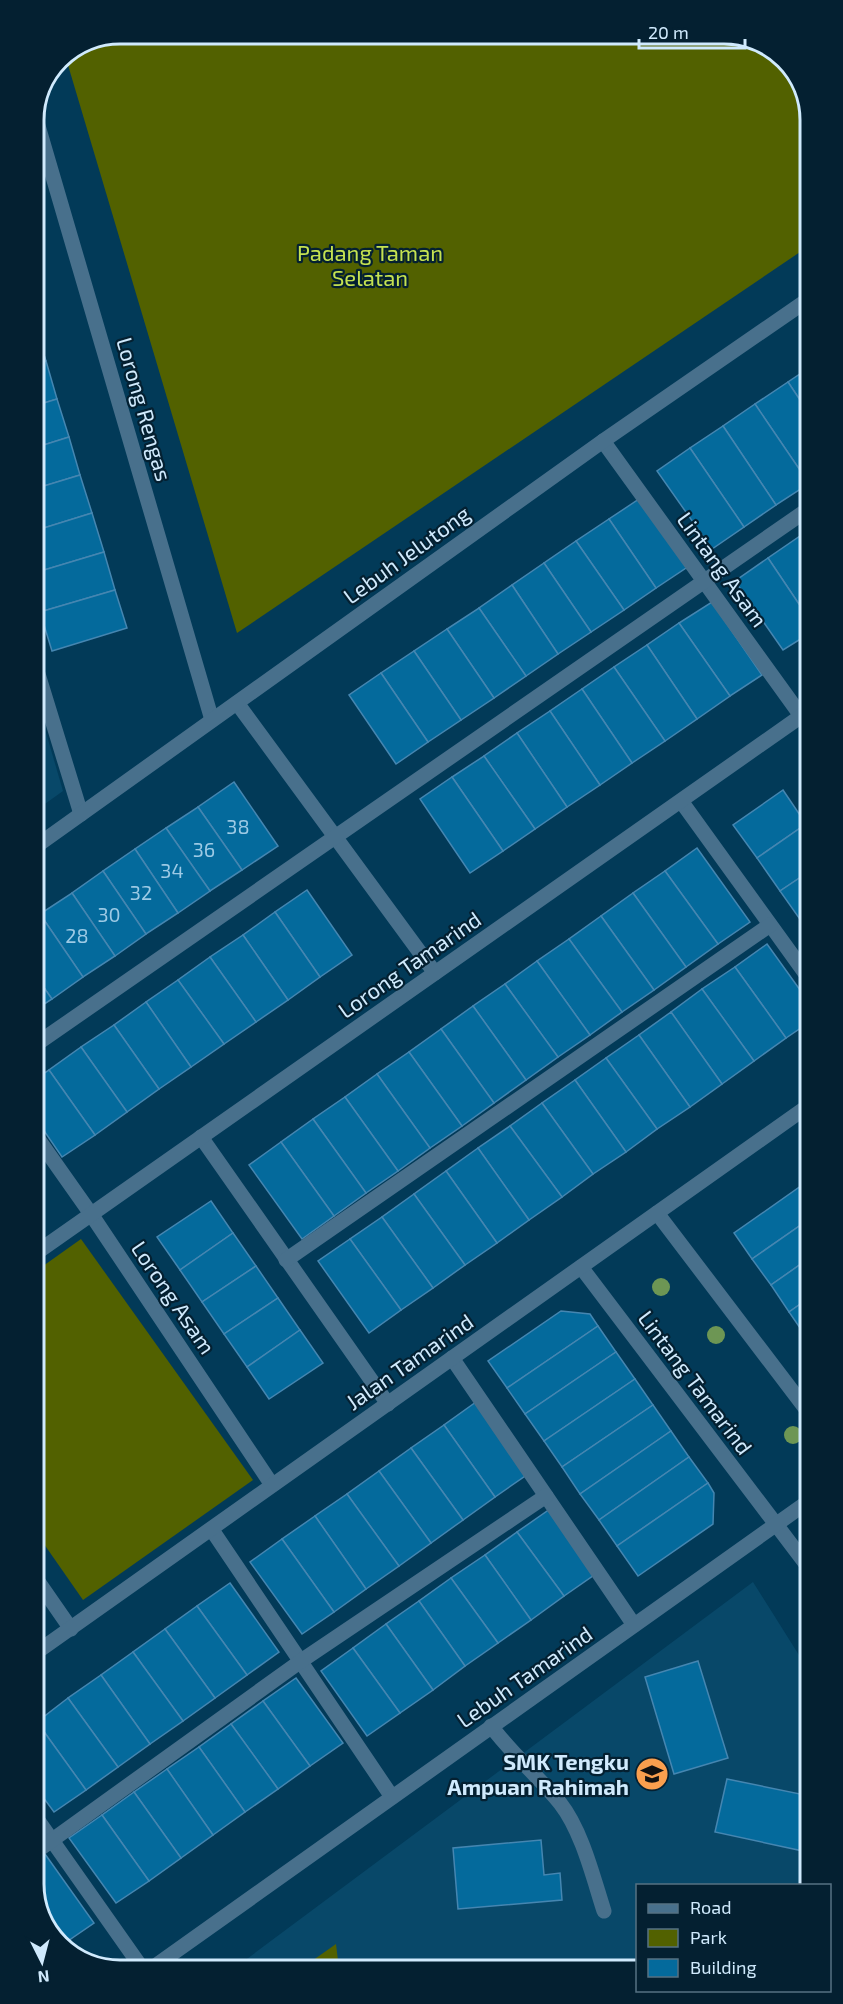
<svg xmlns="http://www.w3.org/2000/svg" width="843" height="2004" font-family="'Exo 2',sans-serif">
  <rect width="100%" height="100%" fill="#023a58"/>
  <g fill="#084869">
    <path d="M35,695L63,791L35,811Z"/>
    <path d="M753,1582L809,1671L810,1877L803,1885L638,1886L637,1967L232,1970Z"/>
  </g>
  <g fill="#526100">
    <path d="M119,33H730L777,51L806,92V248L237,633L65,55Z"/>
    <path d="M81,1239L253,1480L83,1600L37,1534L36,1271Z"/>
    <path d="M336,1944L339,1969L299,1970Z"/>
  </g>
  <g fill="#046a9c" stroke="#4586b1" stroke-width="1.5">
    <path d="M34,323L46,361L34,364Z"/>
    <path d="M46,361L57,399L34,406V364Z"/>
    <path d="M806,370V409L788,382Z"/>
    <path d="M788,382L806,409V479L755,404Z"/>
    <path d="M57,399L69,437L34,448V406Z"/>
    <path d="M755,404L806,479L807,485L776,505L723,426Z"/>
    <path d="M723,426L776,505L744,527L690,448Z"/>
    <path d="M69,437L80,475L34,489V448Z"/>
    <path d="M690,448L744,527L712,549L657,471Z"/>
    <path d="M80,475L92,513L34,531V489Z"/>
    <path d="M642,497L689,566L656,588L609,519Z"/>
    <path d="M92,513L104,552L34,573V531Z"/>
    <path d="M609,519L656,588L624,610L576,541Z"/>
    <path d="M807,532V546L800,536Z"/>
    <path d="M800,536L807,546V616L768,558Z"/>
    <path d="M576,541L624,610L591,632L544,563Z"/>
    <path d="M104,552L115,590L40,612L34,592V573Z"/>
    <path d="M768,558L807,616V635L783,650L735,581Z"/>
    <path d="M544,563L591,632L558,654L512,585Z"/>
    <path d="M512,585L558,654L526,676L479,608Z"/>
    <path d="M115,590L127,628L52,651L40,612Z"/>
    <path d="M712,602L762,675L730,696L679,623Z"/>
    <path d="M479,608L526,676L494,698L447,629Z"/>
    <path d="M679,623L730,696L697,719L647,645Z"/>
    <path d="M447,629L494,698L461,720L414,651Z"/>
    <path d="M647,645L697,719L665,741L614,667Z"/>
    <path d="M414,651L461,720L428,742L381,673Z"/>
    <path d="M614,667L665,741L632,763L582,689Z"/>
    <path d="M381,673L428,742L396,764L349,695Z"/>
    <path d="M582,689L632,763L600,785L550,711Z"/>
    <path d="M550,711L600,785L567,807L517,733Z"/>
    <path d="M517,733L567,807L535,829L484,756Z"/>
    <path d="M484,756L535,829L503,851L452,777Z"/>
    <path d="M452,777L503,851L470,873L420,799Z"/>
    <path d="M234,782L278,846L242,870L198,807Z"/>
    <path d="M783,790L806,824L757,858L733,825Z"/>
    <path d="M198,807L242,870L210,891L166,828Z"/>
    <path d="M806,824L807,873L780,891L757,858Z"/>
    <path d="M166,828L210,891L178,913L135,849Z"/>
    <path d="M697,848L750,922L718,944L665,871Z"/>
    <path d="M135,849L178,913L146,934L103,871Z"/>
    <path d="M103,871L146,934L115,956L72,893Z"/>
    <path d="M665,871L718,944L686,967L633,893Z"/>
    <path d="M807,873L808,922L804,925L780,891Z"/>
    <path d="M307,890L352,955L320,977L275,912Z"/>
    <path d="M72,893L115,956L83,977L40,914Z"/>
    <path d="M633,893L686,967L654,990L601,916Z"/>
    <path d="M275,912L320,977L288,1000L243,935Z"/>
    <path d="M40,914L83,977L52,999L35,975V917Z"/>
    <path d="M601,916L654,990L622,1012L569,939Z"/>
    <path d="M243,935L288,1000L256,1022L210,957Z"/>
    <path d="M569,939L622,1012L590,1035L537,961Z"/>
    <path d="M767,944L808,1001V1023L786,1038L735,967Z"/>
    <path d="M210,957L256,1022L224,1044L178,980Z"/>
    <path d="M537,961L590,1035L558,1057L505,984Z"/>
    <path d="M735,967L786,1038L754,1061L702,989Z"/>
    <path d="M35,975L52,999L35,1010Z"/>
    <path d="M178,980L224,1044L191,1067L146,1002Z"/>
    <path d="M505,984L558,1057L526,1080L473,1006Z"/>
    <path d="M702,989L754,1061L722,1084L671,1012Z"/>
    <path d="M146,1002L191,1067L159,1089L114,1025Z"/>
    <path d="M473,1006L526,1080L494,1103L441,1029Z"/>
    <path d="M671,1012L722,1084L690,1107L639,1035Z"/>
    <path d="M114,1025L159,1089L127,1112L81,1047Z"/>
    <path d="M441,1029L494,1103L462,1126L409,1052Z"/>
    <path d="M639,1035L690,1107L657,1129L606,1058Z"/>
    <path d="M81,1047L127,1112L95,1135L49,1070Z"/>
    <path d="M409,1052L462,1126L430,1148L377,1074Z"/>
    <path d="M606,1058L657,1129L626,1152L575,1080Z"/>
    <path d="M49,1070L95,1135L62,1157L36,1119L35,1079Z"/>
    <path d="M377,1074L430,1148L398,1171L345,1097Z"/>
    <path d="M575,1080L626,1152L593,1174L542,1103Z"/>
    <path d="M345,1097L398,1171L366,1193L313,1119Z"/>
    <path d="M542,1103L593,1174L562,1197L510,1126Z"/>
    <path d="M313,1119L366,1193L334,1216L281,1142Z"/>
    <path d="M510,1126L562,1197L529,1220L478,1148Z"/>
    <path d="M281,1142L334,1216L302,1239L249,1165Z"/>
    <path d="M478,1148L529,1220L497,1243L446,1171Z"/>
    <path d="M446,1171L497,1243L465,1265L414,1194Z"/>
    <path d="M808,1181V1220L752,1259L734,1233Z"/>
    <path d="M414,1194L465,1265L433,1288L382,1217Z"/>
    <path d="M211,1201L233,1233L180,1270L157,1237Z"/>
    <path d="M382,1217L433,1288L401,1310L350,1239Z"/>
    <path d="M808,1220V1259L771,1285L752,1259Z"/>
    <path d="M233,1233L256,1266L202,1302L180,1270Z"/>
    <path d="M350,1239L401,1310L369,1333L318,1261Z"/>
    <path d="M808,1259L809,1298L789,1312L771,1285Z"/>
    <path d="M256,1266L278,1298L224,1334L202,1302Z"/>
    <path d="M278,1298L300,1330L247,1367L224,1334Z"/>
    <path d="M809,1298V1337L807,1338L789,1312Z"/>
    <path d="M561,1311L590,1314L598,1326L507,1388L488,1361Z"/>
    <path d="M598,1326L616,1352L525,1414L507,1388Z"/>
    <path d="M300,1330L323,1363L269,1399L247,1367Z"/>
    <path d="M616,1352L635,1379L544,1441L525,1414Z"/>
    <path d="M635,1379L653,1405L562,1467L544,1441Z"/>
    <path d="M476,1402L528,1474L495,1497L444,1425Z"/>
    <path d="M653,1405L671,1431L580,1494L562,1467Z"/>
    <path d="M444,1425L495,1497L463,1520L411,1448Z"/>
    <path d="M671,1431L689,1457L599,1520L580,1494Z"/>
    <path d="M411,1448L463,1520L431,1543L379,1471Z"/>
    <path d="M689,1457L708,1483L617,1546L599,1520Z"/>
    <path d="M379,1471L431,1543L399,1566L347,1494Z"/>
    <path d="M708,1483L714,1493L713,1524L638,1576L617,1546Z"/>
    <path d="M347,1494L399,1566L366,1589L315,1516Z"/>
    <path d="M550,1509L597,1573L564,1596L517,1532Z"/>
    <path d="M315,1516L366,1589L334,1612L282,1539Z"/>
    <path d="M517,1532L564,1596L531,1620L485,1555Z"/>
    <path d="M282,1539L334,1612L302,1634L250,1562Z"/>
    <path d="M485,1555L531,1620L498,1643L451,1578Z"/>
    <path d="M451,1578L498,1643L465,1666L419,1601Z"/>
    <path d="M230,1583L279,1652L247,1675L197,1606Z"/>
    <path d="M419,1601L465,1666L433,1690L386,1624Z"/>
    <path d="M197,1606L247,1675L215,1698L165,1629Z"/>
    <path d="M386,1624L433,1690L400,1713L353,1648Z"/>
    <path d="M165,1629L215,1698L183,1721L133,1652Z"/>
    <path d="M353,1648L400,1713L367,1736L321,1671Z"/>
    <path d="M133,1652L183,1721L150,1744L101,1675Z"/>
    <path d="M698,1661L728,1758L674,1774L645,1677Z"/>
    <path d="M101,1675L150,1744L118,1767L68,1698Z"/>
    <path d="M296,1678L343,1743L310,1766L263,1701Z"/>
    <path d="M68,1698L118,1767L86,1790L37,1722Z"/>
    <path d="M263,1701L310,1766L278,1789L231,1724Z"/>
    <path d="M37,1722L86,1790L54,1812L37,1789Z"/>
    <path d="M231,1724L278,1789L245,1812L199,1747Z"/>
    <path d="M199,1747L245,1812L213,1835L167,1769Z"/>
    <path d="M167,1769L213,1835L181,1858L134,1792Z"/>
    <path d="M727,1779L810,1796V1820L803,1851L715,1832Z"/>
    <path d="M134,1792L181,1858L149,1881L102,1815Z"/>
    <path d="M102,1815L149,1881L116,1903L69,1838Z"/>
    <path d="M541,1840L544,1875L560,1873L562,1900L458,1909L453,1848Z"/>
    <path d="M45,1854L94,1923L62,1945L37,1911V1860Z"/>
    <path d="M37,1911L62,1945L61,1946L37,1912Z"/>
  </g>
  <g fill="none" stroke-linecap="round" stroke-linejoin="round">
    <g stroke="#48708c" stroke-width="15">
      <path d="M34,112L212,720"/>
      <path d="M603,441L807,724"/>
      <path d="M34,661L81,814"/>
      <path d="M237,703L435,973"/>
      <path d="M681,801L808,977"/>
      <path d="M35,847L603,441L806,301"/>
      <path d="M35,1045L807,510"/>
      <path d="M36,1136L91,1214L272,1485"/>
      <path d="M201,1137L388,1404"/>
      <path d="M657,1213L809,1413"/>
      <path d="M36,1253L807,712"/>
      <path d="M286,1260L770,925"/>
      <path d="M581,1267L809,1568"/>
      <path d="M452,1358L634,1625"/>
      <path d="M212,1530L392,1797"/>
      <path d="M37,1580L71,1629"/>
      <path d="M37,1652L808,1106"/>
      <path d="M491,1726C512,1754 538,1776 560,1803C582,1831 593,1877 604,1911"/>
      <path d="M37,1819L144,1971"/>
      <path d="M37,1851L301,1661L546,1496"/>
      <path d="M148,1971L809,1501"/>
    </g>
  </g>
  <g fill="#6d9654">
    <circle cx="661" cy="1287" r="9"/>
    <circle cx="716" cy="1335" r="9"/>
    <circle cx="793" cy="1435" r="9"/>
  </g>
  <defs>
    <symbol id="school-disc" viewBox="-11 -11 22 22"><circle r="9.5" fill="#fa9f4e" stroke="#042031"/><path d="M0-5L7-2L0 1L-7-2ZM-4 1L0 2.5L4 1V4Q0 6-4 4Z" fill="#111"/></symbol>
  </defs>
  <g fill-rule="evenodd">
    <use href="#school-disc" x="633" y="1755" width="38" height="38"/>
  </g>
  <g text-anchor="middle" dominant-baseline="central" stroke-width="4.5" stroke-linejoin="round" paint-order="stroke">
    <g font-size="20" fill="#9dcae5">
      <text x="238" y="826">38</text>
      <text x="204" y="849">36</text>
      <text x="172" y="870">34</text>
      <text x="141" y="892">32</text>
      <text x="109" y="914">30</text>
      <text x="77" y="935">28</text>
    </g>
    <g font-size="22" fill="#c5e251" stroke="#042031">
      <text x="370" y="252">Padang Taman<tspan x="370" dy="25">Selatan</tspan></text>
    </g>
    <g font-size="22" fill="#d0eafd" stroke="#042031">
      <text transform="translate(145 409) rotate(74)">Lorong Rengas</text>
      <text transform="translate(406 554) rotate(-36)">Lebuh Jelutong</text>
      <text transform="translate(723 569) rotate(54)">Lintang Asam</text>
      <text transform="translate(409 964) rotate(-35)">Lorong Tamarind</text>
      <text transform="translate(174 1297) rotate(56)">Lorong Asam</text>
      <text transform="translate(409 1361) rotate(-35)">Jalan Tamarind</text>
      <text transform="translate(696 1382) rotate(53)">Lintang Tamarind</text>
      <text transform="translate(524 1676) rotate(-35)">Lebuh Tamarind</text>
    </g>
    <g font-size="22" font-weight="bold" fill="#d0eafd" stroke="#042031" text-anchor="end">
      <text x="629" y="1761">SMK Tengku<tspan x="629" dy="25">Ampuan Rahimah</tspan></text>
    </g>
  </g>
  <path d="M0 0H843V2004H0ZM120 44H724A76 76 0 0 1 800 120V1884A76 76 0 0 1 724 1960H120A76 76 0 0 1 44 1884V120A76 76 0 0 1 120 44Z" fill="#042031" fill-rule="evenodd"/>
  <path fill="none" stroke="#d0eafd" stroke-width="3" d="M120 44H724A76 76 0 0 1 800 120V1884A76 76 0 0 1 724 1960H120A76 76 0 0 1 44 1884V120A76 76 0 0 1 120 44Z"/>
  <rect x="636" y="1884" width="195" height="108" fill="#042031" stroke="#567183" stroke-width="1.5"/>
  <rect x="648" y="1904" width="30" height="9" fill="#48708c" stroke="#567183" stroke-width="1.5"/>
  <text x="690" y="1914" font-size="18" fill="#d0eafd">Road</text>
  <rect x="648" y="1929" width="30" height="18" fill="#526100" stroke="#567183" stroke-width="1.5"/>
  <text x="690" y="1944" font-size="18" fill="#d0eafd">Park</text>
  <rect x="648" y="1959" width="30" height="18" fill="#046a9c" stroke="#567183" stroke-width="1.5"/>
  <text x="690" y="1974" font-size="18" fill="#d0eafd">Building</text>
  <g transform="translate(42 1962) rotate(174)" stroke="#042031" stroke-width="4.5" paint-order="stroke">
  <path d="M0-4.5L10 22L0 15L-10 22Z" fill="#d0eafd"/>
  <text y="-9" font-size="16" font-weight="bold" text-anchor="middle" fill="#d0eafd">N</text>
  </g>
  <path d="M639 39v9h106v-9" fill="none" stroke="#d0eafd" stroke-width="3"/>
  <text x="648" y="39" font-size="18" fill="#d0eafd" stroke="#042031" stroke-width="4.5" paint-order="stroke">20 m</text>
</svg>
